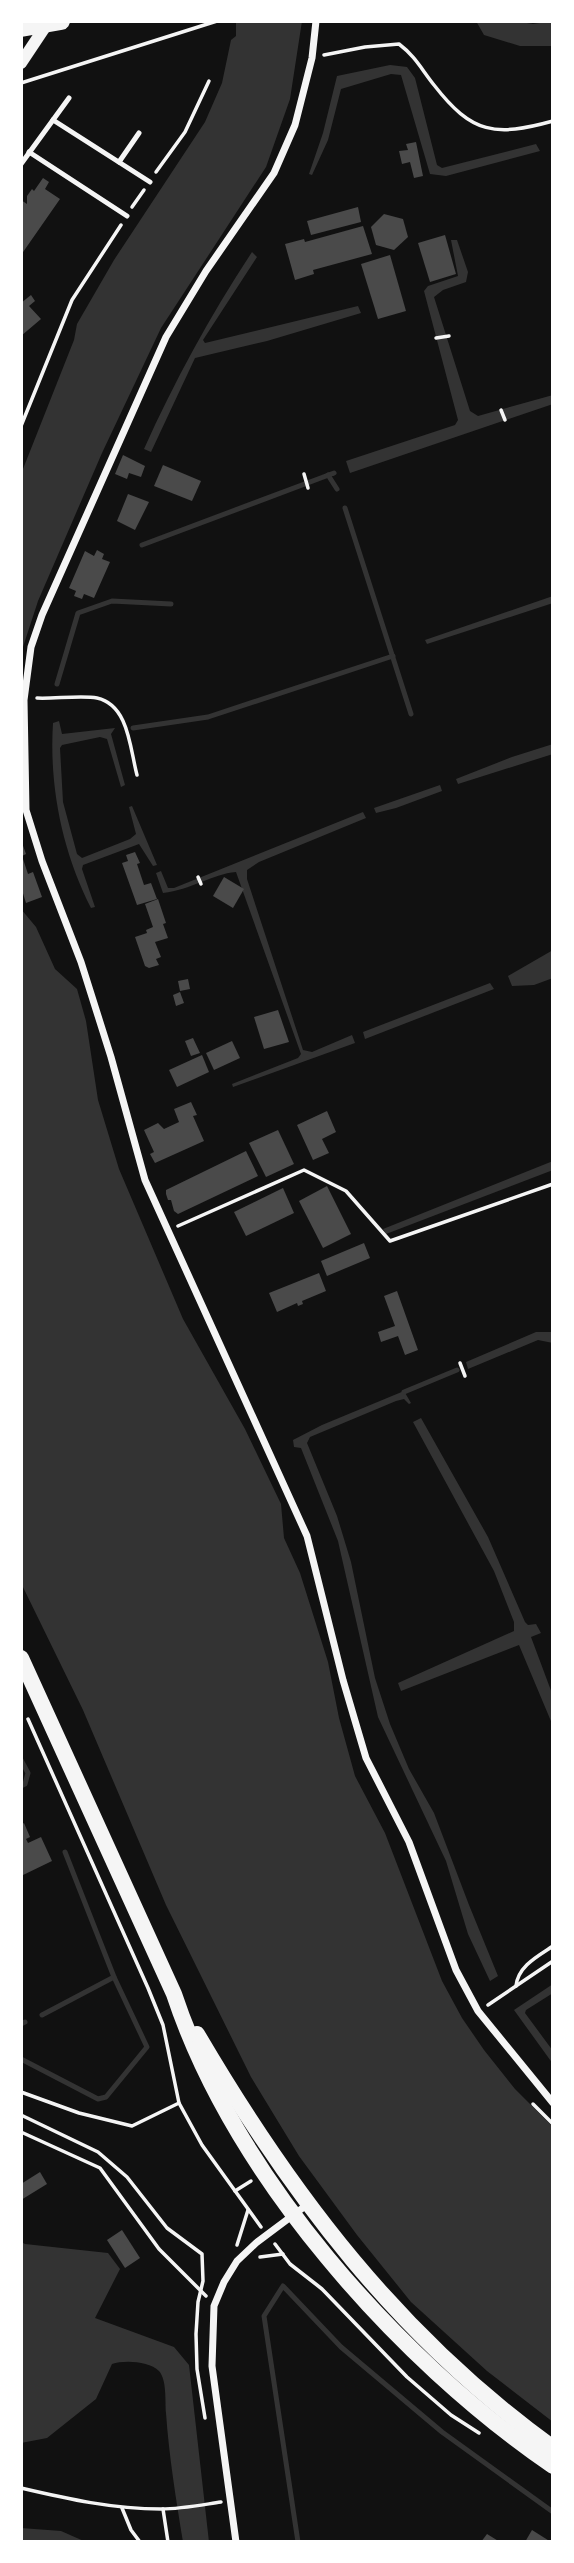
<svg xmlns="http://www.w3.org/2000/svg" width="574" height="2563" font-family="'DejaVu Sans',sans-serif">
  <rect width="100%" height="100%" fill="#111"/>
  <g fill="#333">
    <path d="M236,21H302L290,99L266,167L161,328L102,453L38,601L21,653V474L74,340L77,324L114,260L205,122L222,83L231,40L236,36Z"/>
    <path d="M476,21H514L533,24L553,21V46H520L484,35Z"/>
    <path d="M390,65L407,67L415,78L437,165L442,168L536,144L540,151L446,176L430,174L401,75L391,74L341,89L328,140L312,175L309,174L323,133L337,76Z"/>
    <path d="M451,240H457L468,272L466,282L443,290L434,297L470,411L478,416L553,395V404L350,473L346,461L455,425L458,420L424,291L428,286L458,276Z"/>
    <path d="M252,252L257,257L203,340L205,343L358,306L361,313L267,341L195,358L151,452L144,449C175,380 210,316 252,252Z"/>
    <path d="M553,596V603L427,644L425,640Z"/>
    <path d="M59,721L62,734L115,728L111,734L125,785L121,787L107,739L100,737L62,745L60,748L63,802L77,854L82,858L130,839L136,834L129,807L132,806L157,865L153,866L139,844L83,865L82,869L95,907L91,908C62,851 49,786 53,723Z"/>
    <path d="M553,744V754L458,784L456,779L512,757Z"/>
    <path d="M440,785L442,791L396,808L376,813L374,808Z"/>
    <path d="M363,812L366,818L259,862L247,870V879L303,1050L312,1052L352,1035L355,1043L233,1087L232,1084L298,1058L301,1054L236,872C212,874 191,890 163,893L156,873L161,871L168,888H174Z"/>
    <path d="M21,909L36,927L55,969L77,989L86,1021L98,1100L119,1169L183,1319L245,1429L281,1504L284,1538L300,1573L328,1662L339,1718L355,1776L385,1833L442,1981L462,2018L484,2050L515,2089L553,2127V2422L487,2371L411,2302L357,2235L299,2156L251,2077L166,1905L83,1710L21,1583Z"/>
    <path d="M553,950V978L534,985L512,986L508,976Z"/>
    <path d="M490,983L494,989L365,1039L363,1032Z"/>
    <path d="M553,1161V1170L386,1234L383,1229Z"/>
    <path d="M536,1332H553V1343L538,1340L468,1369L466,1362Z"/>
    <path d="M404,1391L411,1403L409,1404L404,1399L396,1401L310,1437L307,1443L337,1516L351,1562L375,1678L390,1724L409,1769L434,1813L469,1905L498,1976L490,1981L468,1934L446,1861L378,1717L338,1541L301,1448L294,1447L293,1440L322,1425Z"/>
    <path d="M421,1418L488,1537L525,1622L528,1625L536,1624L541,1633L531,1637L553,1696V1726L519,1645L401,1691L398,1683L514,1631V1622L494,1571L413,1422Z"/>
    <path d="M553,1984V1993L526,2010L525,2013L553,2051V2064L514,2010Z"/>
    <path d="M21,2242L25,2244L108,2253L120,2269L95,2318L174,2347L189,2365L209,2542H183C176,2499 169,2456 166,2413C165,2401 167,2380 159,2371C149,2361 124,2360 112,2364L96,2399L47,2438L21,2443Z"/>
    <path d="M21,2528L61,2531L86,2542H21Z"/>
  </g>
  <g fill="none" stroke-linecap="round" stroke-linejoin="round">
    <g stroke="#333" stroke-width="5">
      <path d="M328,475L337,489"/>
      <path d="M345,508L411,714"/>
      <path d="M142,545L334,473"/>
      <path d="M57,684L78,613L112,601L171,604"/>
      <path d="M133,728L208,717L393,656"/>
      <path d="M404,1392L457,1370"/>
      <path d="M21,1760L28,1773L25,1784L21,1786"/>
      <path d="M42,2015L114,1977"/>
      <path d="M21,2024L25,2022"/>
      <path d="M21,2059L98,2099L106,2097L147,2047L114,1977L65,1852"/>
      <path d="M298,2542L264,2316L283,2286L341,2347L442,2432L553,2512"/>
    </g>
  </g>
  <g fill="#4a4a4a">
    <path d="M416,142L423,176L414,178L410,162L402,164L399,151L408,150L406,144Z"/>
    <path d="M43,178L49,182L45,189L60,199L21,255V200L27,204V196L32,189L34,191Z"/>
    <path d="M358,207L361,222L311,235L307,221Z"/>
    <path d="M384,214L403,219L408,237L394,250L376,245L371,227Z"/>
    <path d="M363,226L372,254L313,270L314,274L295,280L285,244L304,239L305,242Z"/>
    <path d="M445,235L456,274L430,282L418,243Z"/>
    <path d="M390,255L406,311L378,319L361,264Z"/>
    <path d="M31,295L35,301L29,306L41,319L21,336V303Z"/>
    <path d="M123,455L145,466L141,477L129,473L127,479L115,474Z"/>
    <path d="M163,465L201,481L192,501L154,486Z"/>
    <path d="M128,494L149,502L135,530L117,521Z"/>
    <path d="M97,550L104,554L102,559L110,562L94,598L84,594L82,599L74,596L76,591L69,588L85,551L94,556Z"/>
    <path d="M21,840L26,854L22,856L28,874L33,872L42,897L26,903L21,887Z"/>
    <path d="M135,852L140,863L137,864L144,885L151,883L157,899L137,905L122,863L128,861L126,855Z"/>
    <path d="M224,877L244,889L233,908L213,896Z"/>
    <path d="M158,899L166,923L163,924L168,938L155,942L161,957L156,959L159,965L149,968L145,966L135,937L147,933L146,930L153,927L145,904Z"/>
    <path d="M188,979L190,989L180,991L178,981Z"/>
    <path d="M180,992L184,1003L176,1006L173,995Z"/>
    <path d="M278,1010L289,1042L264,1049L254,1017Z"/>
    <path d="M193,1038L200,1053L191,1056L185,1041Z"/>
    <path d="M232,1041L240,1058L214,1070L206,1053Z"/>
    <path d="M202,1055L209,1072L177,1087L169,1070Z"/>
    <path d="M191,1102L197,1115L193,1116L204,1141L155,1163L150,1154L154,1152L144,1130L158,1123L164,1129L179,1122L174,1109Z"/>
    <path d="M327,1111L336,1132L322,1139L329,1153L313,1160L297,1125Z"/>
    <path d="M278,1130L294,1164L266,1177L249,1143Z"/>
    <path d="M246,1151L258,1176L178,1214L174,1211L171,1200H168L166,1194V1190Z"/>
    <path d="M327,1186L351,1234L323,1248L299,1201Z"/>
    <path d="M283,1188L294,1213L246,1236L234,1212Z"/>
    <path d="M364,1243L370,1258L327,1276L321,1261Z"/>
    <path d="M319,1273L326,1291L302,1301L303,1304L298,1306L297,1303L277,1312L269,1293Z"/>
    <path d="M397,1291L418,1350L405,1355L398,1336L381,1342L378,1332L395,1326L384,1296Z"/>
    <path d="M24,1823L30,1837L26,1839L28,1843L41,1837L52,1861L21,1876V1825Z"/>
    <path d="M40,2172L47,2184L21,2200V2184Z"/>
    <path d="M122,2230L140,2258L125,2268L107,2240Z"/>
    <path d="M532,2530L551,2542H525Z"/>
    <path d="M487,2534L500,2542H481Z"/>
  </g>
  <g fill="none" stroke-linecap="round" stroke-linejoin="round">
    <g stroke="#f5f5f5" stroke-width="3.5">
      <path d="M324,55L365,47L399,44C415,56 422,70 434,85C472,134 495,137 553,121"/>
      <path d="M21,83L217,21"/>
      <path d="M156,172L185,132L209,81"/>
      <path d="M132,207L144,190"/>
      <path d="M436,338L449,336"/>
      <path d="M501,410L505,420"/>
      <path d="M21,426L72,300L121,225"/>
      <path d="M304,474L308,488"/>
      <path d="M37,698C53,699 82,695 97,698C129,705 130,749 137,775"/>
      <path d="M198,877L201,884"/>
      <path d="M178,1226L304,1170L346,1191L390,1241L553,1184"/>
      <path d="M460,1363L465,1376"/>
      <path d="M28,1719L148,1988L163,2025L179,2103L202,2145L261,2227"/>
      <path d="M516,1986C518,1966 538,1956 553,1946"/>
      <path d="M488,2005L553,1961"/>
      <path d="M21,2092L79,2113L132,2126L179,2103"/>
      <path d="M533,2104L553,2124"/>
      <path d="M21,2115L98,2152L127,2177L167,2228L202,2254L203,2281L198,2302L196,2334L197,2369L205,2418"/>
      <path d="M21,2132L100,2168L159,2249L206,2296"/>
      <path d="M235,2191L251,2181"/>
      <path d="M275,2244L290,2264L322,2289L407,2377L451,2415L479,2433"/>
      <path d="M237,2245L248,2210"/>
      <path d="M260,2257L283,2254"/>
      <path d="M21,2488C68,2499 113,2509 161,2509C181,2509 201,2505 221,2502"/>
      <path d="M122,2508L131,2530L140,2542"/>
      <path d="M163,2509L168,2542"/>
    </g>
    <g stroke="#f5f5f5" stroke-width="5">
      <path d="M53,120L150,182"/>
      <path d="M29,152L127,216"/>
      <path d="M119,162L139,133"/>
      <path d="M21,164L69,98"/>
    </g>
    <g stroke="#f5f5f5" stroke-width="7">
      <path d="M316,21L312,58L295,125L274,173L206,271L166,337L42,615L31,647L24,700L26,810L42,861L81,962L111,1057L145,1180L307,1536L343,1680L366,1758L409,1842L456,1970L478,2011L553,2103"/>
      <path d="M236,2542L212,2366L214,2306L224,2282L237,2261L256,2243L308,2204"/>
    </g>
    <path stroke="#f5f5f5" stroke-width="12" d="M21,63L49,21"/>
    <g stroke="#f5f5f5" stroke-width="16">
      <path d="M21,1658L174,1994C234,2175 397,2359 553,2466"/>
      <path d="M197,2034C292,2196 399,2337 553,2448"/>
    </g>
    <path stroke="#f5f5f5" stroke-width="18" d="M21,28L61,21"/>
  </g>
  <rect width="574" height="2563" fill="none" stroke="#ffffff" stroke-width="46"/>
</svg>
